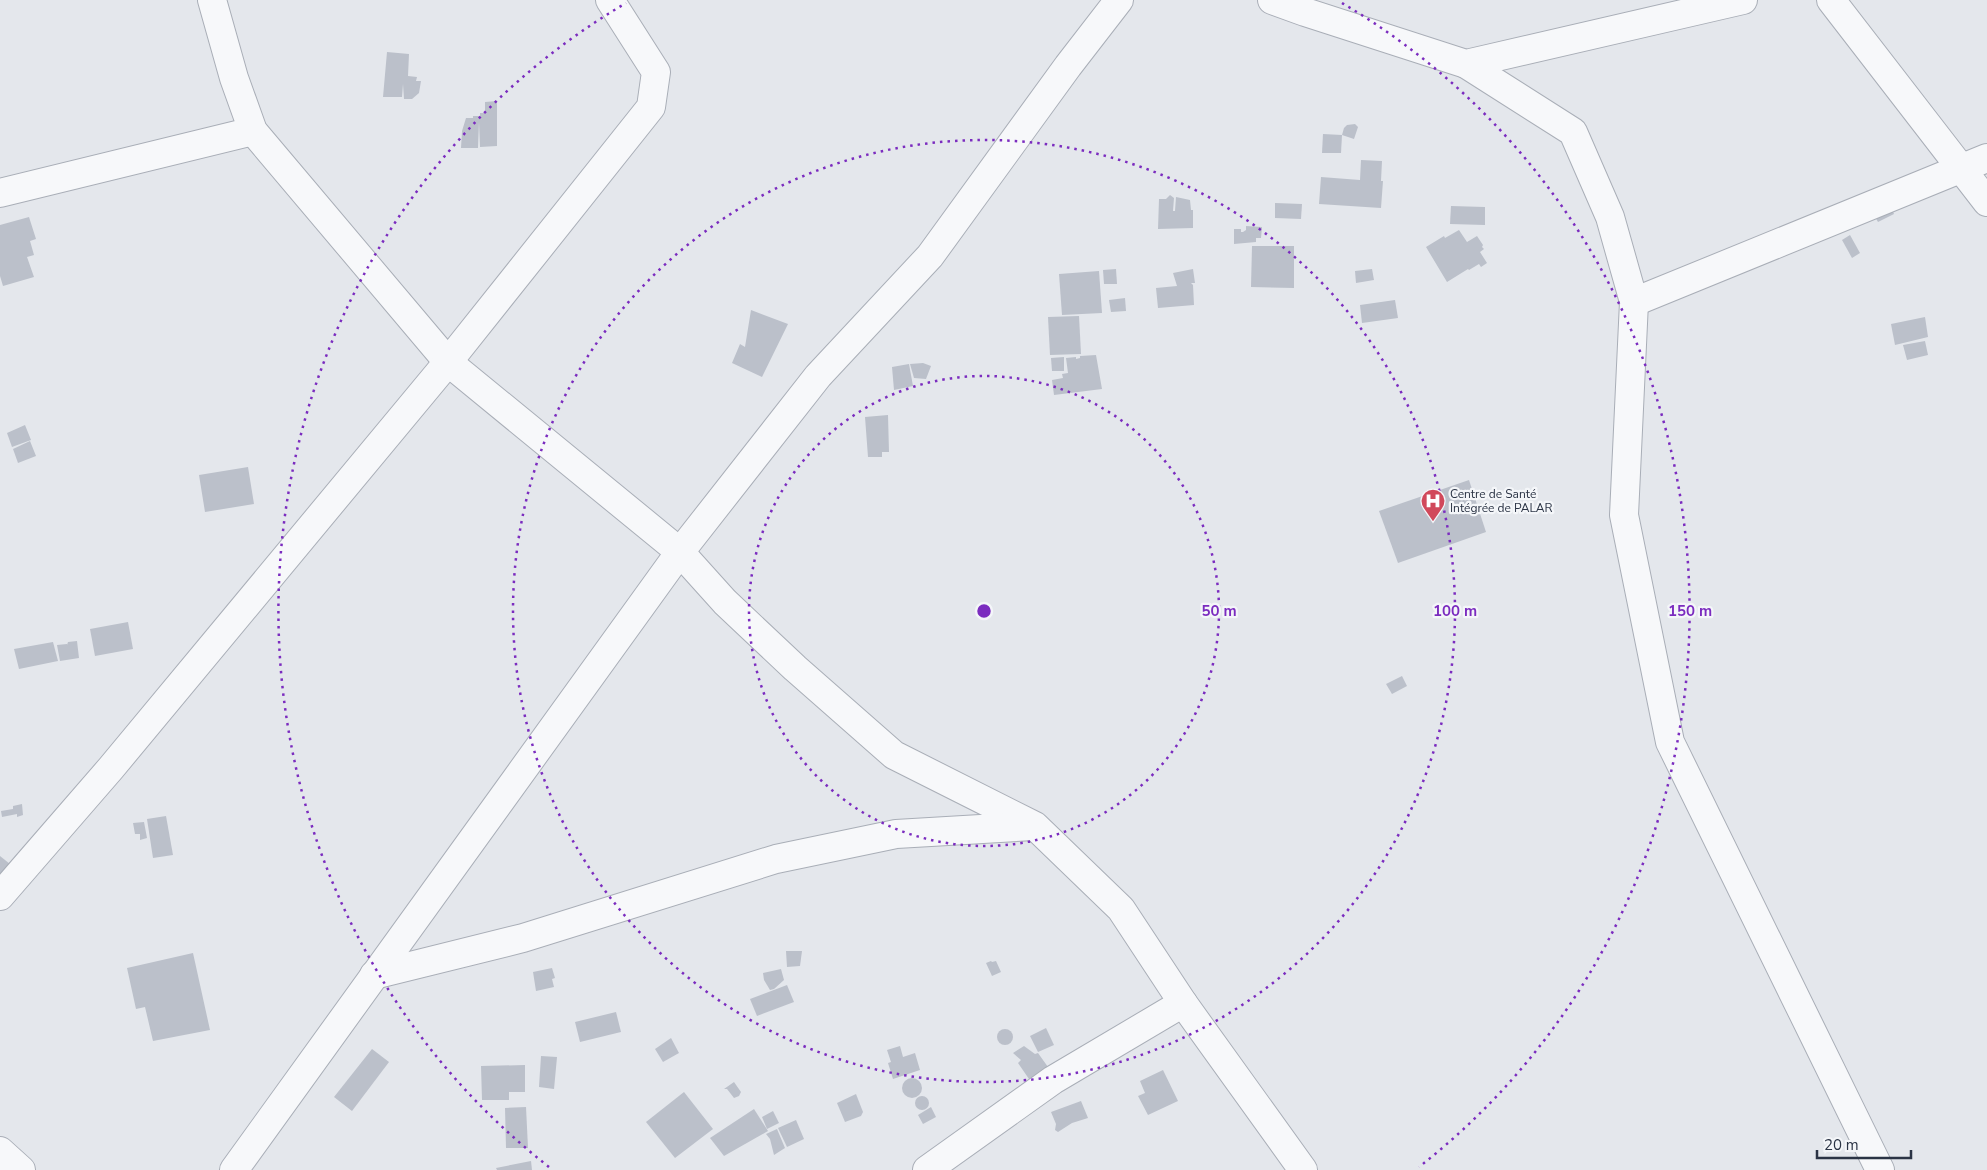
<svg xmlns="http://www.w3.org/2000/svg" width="1987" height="1170" font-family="'Nunito Sans',sans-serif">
  <rect width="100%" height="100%" fill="#e4e7ec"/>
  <g fill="#bbc0ca">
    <path d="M387,52L409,54L408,76L417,77L416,81H421L419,93L412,99H404L403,84L402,97H383Z"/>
    <path d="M497,101V146L480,147L479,122L478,148H461L462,131L466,118H473V116H480V113H485V102Z"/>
    <path d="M1355,124L1358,127L1354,139L1342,135L1344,128L1347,125Z"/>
    <path d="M1323,134L1342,135L1341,153H1322Z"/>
    <path d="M1361,160L1382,161L1381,181H1383L1381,208L1319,204L1321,177L1360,180Z"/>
    <path d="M1170,195L1174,198L1173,211H1175L1176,197L1190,200L1191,210H1193V228L1158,229L1159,199H1166Z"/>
    <path d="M1275,203L1302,204L1301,219L1275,218Z"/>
    <path d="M1890,205L1894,214L1878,222L1873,213Z"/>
    <path d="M1451,206L1485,207V225L1450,224Z"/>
    <path d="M29,217L36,239L30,241L34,255L27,257L34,277L3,286L0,276V225Z"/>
    <path d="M1246,226L1262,227L1261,238H1256V242L1234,244V229H1241V232H1243L1246,230Z"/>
    <path d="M1459,230L1467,242L1477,236L1483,245L1482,247L1484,249L1480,252L1487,263L1481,267L1479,264L1469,270L1468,269L1447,282L1426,247L1444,236L1445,238Z"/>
    <path d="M1850,235L1860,253L1852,258L1842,240Z"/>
    <path d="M1252,246H1294V288L1251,287Z"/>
    <path d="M1116,269L1117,284H1104L1103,270Z"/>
    <path d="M1193,269L1195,283H1191L1193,285L1194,305L1158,308L1156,288L1177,286L1173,273Z"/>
    <path d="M1372,269L1374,280L1356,283L1355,271Z"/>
    <path d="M1099,271L1102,313L1062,315L1059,274Z"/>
    <path d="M1125,298L1126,311L1111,312L1109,300Z"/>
    <path d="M1395,300L1398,318L1362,323L1360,305Z"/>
    <path d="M751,310L788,324L762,377L732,363L740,344L745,347Z"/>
    <path d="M1079,316L1081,354L1050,355L1048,317Z"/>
    <path d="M1925,317L1928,337L1895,345L1891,324Z"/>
    <path d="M1925,341L1928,355L1907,360L1903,345Z"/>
    <path d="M1096,355L1102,389L1054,395L1052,380L1063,378L1062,374L1068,373L1066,358L1076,357V359L1080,358V356Z"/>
    <path d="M1064,357V371H1052L1051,358Z"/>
    <path d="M923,363L931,366L926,379L914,378L910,364Z"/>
    <path d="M909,364L913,386L894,390L892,367Z"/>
    <path d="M888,415L889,452H882V457H868L865,417Z"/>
    <path d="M25,425L31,440L12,447L7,433Z"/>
    <path d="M30,441L36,456L18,463L13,449Z"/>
    <path d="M248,467L254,504L205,512L199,475Z"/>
    <path d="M1469,480L1486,532L1398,563L1379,511Z"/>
    <path d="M128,622L133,649L95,656L90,629Z"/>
    <path d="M77,641L79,658L60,661L57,645L67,644V645L68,642Z"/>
    <path d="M53,642L58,661L19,669L14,649Z"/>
    <path d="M1402,676L1407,686L1392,694L1386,684Z"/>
    <path d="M22,804L23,815L17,817V814L2,817L1,811L13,809V806Z"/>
    <path d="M166,816L173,855L153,858L147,819Z"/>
    <path d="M144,822L147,838L140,840V834H135L133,823Z"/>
    <path d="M0,856L10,864L0,877Z"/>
    <path d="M786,951H802L800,966L787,967Z"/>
    <path d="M193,953L210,1030L153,1041L145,1007L136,1009L127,968Z"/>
    <path d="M991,961L992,962L996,961L1001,972L992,976L986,963Z"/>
    <path d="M552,968L555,978L552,979L554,987L536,991L533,972Z"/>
    <path d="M781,969L784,980L774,989L770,990L764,980L763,973Z"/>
    <path d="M787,985L794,1002L757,1016L750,999Z"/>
    <path d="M616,1012L621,1032L580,1042L575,1022Z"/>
    <path d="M1046,1028L1054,1045L1038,1052L1030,1036Z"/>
    <circle cx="1005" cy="1037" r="8"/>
    <path d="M671,1038L679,1053L663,1062L655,1049Z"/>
    <path d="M900,1046L903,1057L915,1053L920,1070L893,1079L888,1063L891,1062L887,1050Z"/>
    <path d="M1024,1046L1035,1054L1038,1053L1048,1067L1029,1079L1018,1063L1021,1060L1013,1053Z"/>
    <path d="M372,1049L389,1062L352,1111L334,1097Z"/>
    <path d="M541,1056L557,1057L554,1089L539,1087Z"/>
    <path d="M525,1065V1092H509V1100H482L481,1066Z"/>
    <path d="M1163,1070L1178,1101L1148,1115L1138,1096L1145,1093L1140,1081Z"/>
    <circle cx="912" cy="1088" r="10"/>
    <path d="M734,1082L741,1092L739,1096L734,1098L727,1089H724Z"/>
    <path d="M684,1092L713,1129L675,1158L646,1122Z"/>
    <path d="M856,1094L863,1112L861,1116L845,1122L837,1103Z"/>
    <circle cx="922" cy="1103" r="7"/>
    <path d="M1081,1101L1088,1118L1072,1123L1058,1132L1055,1130L1056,1124L1051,1112Z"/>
    <path d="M526,1107L528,1148H506L505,1108Z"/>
    <path d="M931,1107L936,1117L923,1124L918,1115Z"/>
    <path d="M754,1109L768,1131L724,1156L710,1138Z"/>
    <path d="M773,1111L779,1123L767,1129L762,1117Z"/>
    <path d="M796,1120L804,1139L787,1147L778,1128Z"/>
    <path d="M777,1129L785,1148L774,1155L770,1139L766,1134Z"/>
    <path d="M531,1161L532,1170H497L496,1168Z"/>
  </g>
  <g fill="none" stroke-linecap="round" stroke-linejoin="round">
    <defs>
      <g id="minor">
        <path d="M212,0L234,78L253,131L448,362L680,552L725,602L795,668L894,755L1035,826L1121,909L1183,1003L1303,1170"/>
        <path d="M1272,0L1305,12L1466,64L1743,0"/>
        <path d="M1831,0L1987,202"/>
        <path d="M1466,64L1573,132L1610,217L1634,302L1624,515L1670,742L1880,1170"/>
        <path d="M0,193L253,131"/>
        <path d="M1634,302L1987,158"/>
        <path d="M0,896L111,768L448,362L651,107L656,72L610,0"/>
        <path d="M374,975L523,938L776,859L896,834L1033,826"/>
        <path d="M0,1151L21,1170"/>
        <path d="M234,1170L680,552L818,376L930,256L1068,66L1119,0"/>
        <path d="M927,1170L1053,1080L1183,1003"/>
      </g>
    </defs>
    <use href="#minor" stroke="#a9aeb7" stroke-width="30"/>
    <use href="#minor" stroke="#f7f8fa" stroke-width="28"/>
  </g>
  <g fill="none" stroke="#7b2cbf" stroke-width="2.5" stroke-dasharray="2.5 5">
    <circle cx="984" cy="611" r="235"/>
    <circle cx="984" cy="611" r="471"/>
    <path d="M549 1167A706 706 0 0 1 626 3M1342 3A706 706 0 0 1 1419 1167"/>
  </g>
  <defs>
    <symbol id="hospital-pin" viewBox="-11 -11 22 30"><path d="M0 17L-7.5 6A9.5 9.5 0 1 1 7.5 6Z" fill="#d1495b" stroke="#f4f6f9"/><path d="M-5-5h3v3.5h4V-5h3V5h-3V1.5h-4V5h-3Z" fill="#fff"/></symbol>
  </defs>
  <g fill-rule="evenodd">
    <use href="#hospital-pin" x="1419" y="487" width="28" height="38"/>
  </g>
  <g text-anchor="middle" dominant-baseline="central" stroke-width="4.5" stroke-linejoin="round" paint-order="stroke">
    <g font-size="12" fill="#2b3445" stroke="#f4f6f9" text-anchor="start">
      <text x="1450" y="494">Centre de Santé<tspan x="1450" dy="14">Intégrée de PALAR</tspan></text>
    </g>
  </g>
  <circle cx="984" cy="611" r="8" fill="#7b2cbf" stroke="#f4f6f9" stroke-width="2.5"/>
  <g font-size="15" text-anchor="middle" font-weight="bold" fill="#7b2cbf" stroke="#f4f6f9" stroke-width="4.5" stroke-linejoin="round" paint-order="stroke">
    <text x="1219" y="616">50 m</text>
    <text x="1455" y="616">100 m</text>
    <text x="1690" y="616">150 m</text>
  </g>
  <path d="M1817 1150v8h94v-8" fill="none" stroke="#2b3445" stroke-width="2.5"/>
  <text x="1824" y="1150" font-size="15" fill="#2b3445" stroke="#f4f6f9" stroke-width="4" paint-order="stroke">20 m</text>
</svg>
